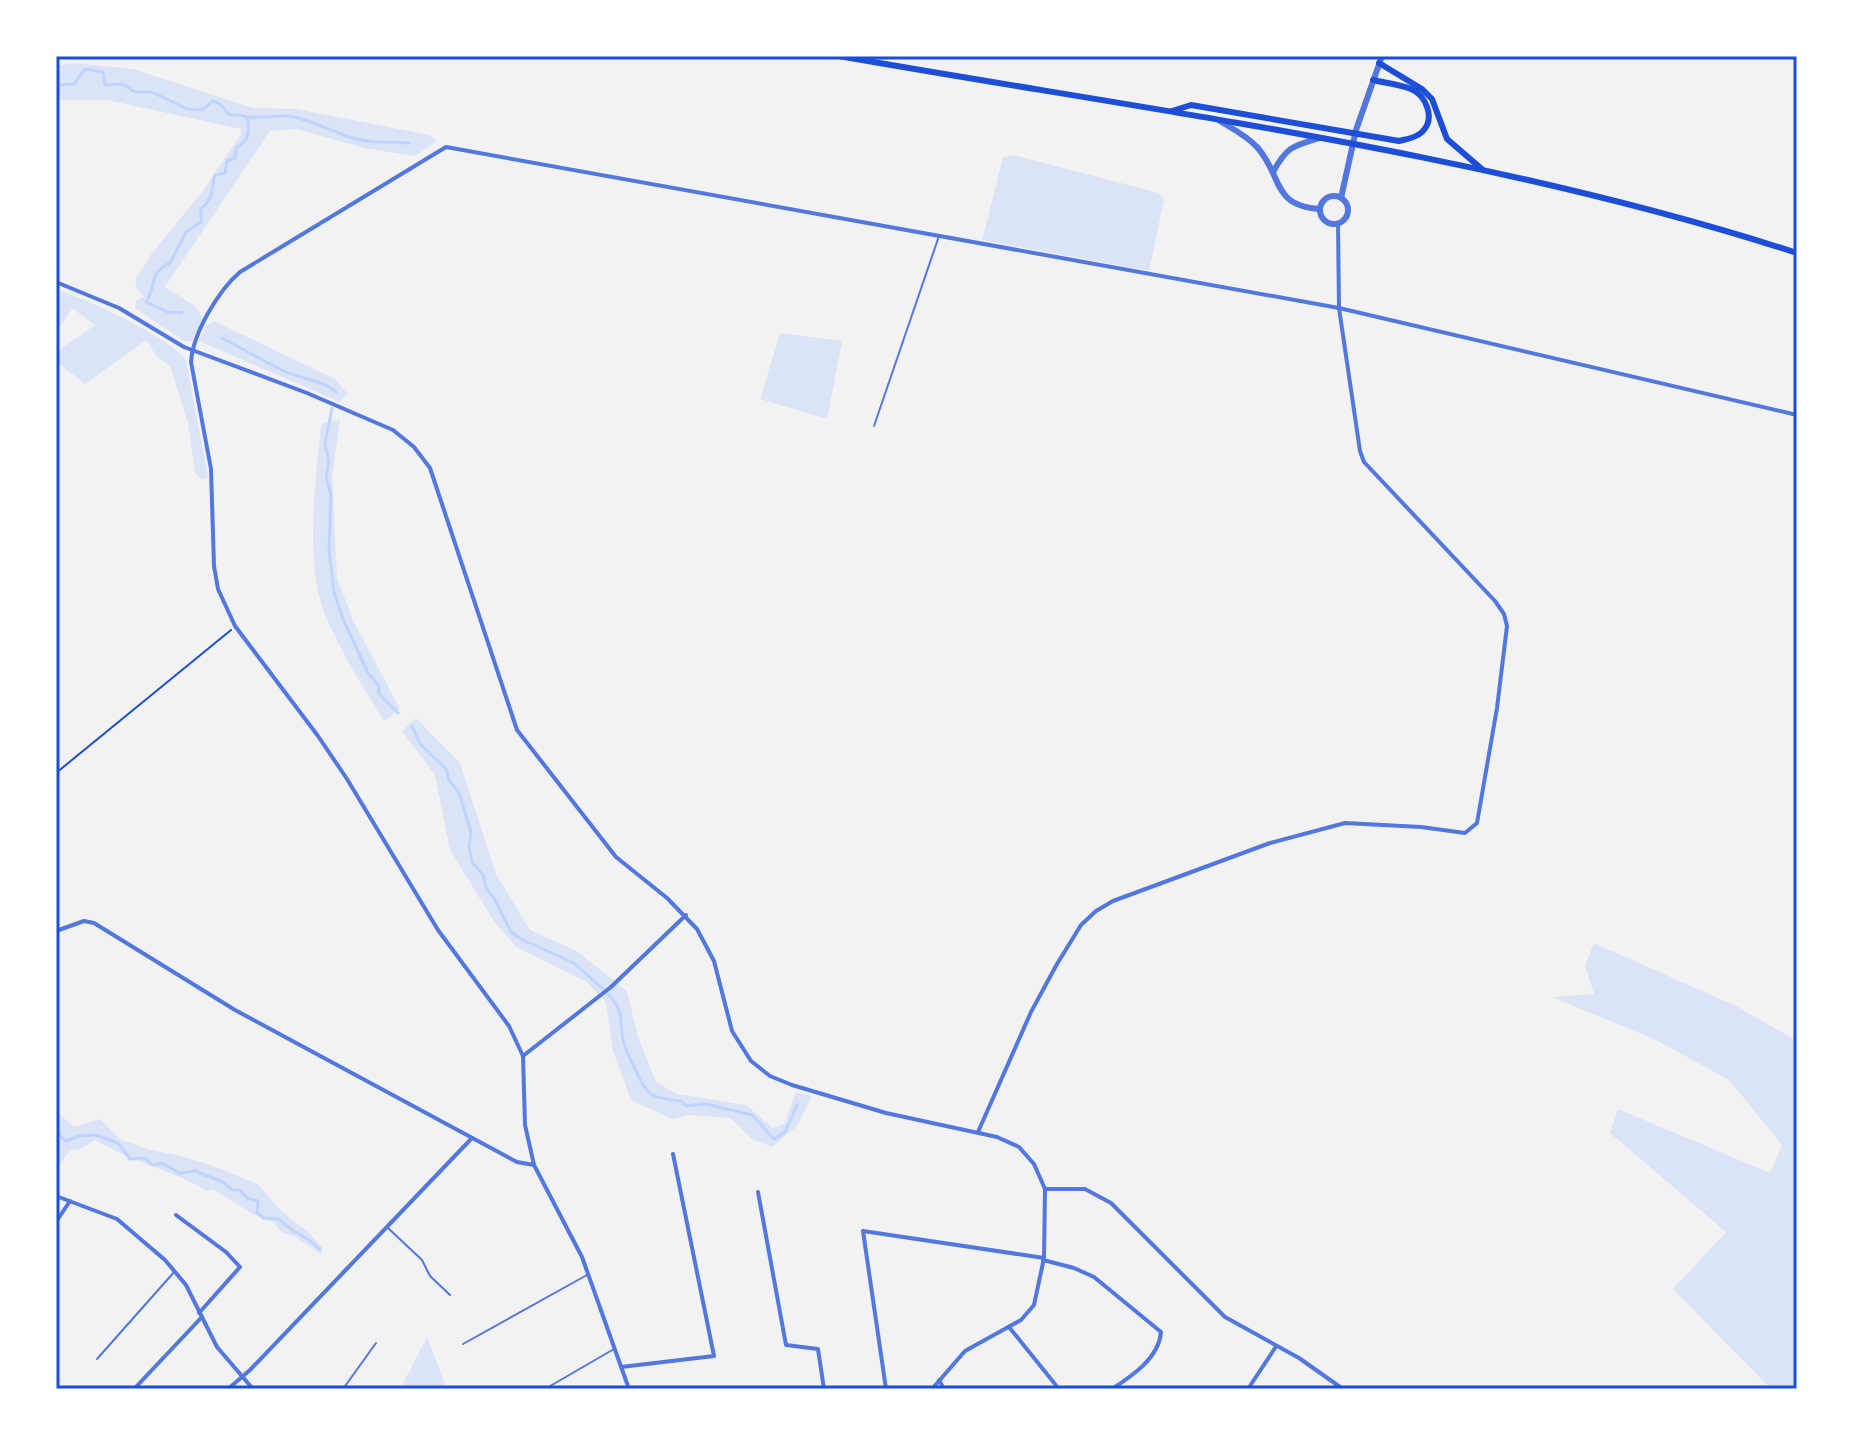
<svg xmlns="http://www.w3.org/2000/svg" width="1853" height="1445" font-family="Poppins,sans-serif">
  <rect width="100%" height="100%" fill="#f2f2f2"/>
  <g fill="#dbe4f7">
    <path d="M75,63L133,69L253,108L296,109L430,135L437,141L415,156L364,148L297,129L270,131L165,287L195,306L203,319L192,341H184L135,308L136,301L144,297L137,289L135,280L152,253L202,192L241,134V129L107,100H56V66Z"/>
    <path d="M1013,155L1159,193L1164,200L1149,271L982,240L1003,157Z"/>
    <path d="M56,289C87,299 167,336 186,360L208,477L202,480L195,473L188,423L170,366L157,357L146,340L85,384L56,361V352L95,325L72,308L56,334Z"/>
    <path d="M214,321L335,379L348,394L340,402L199,341L206,326Z"/>
    <path d="M780,333L842,341L827,419L760,399Z"/>
    <path d="M340,419L332,477L337,578L353,620L400,709L384,721C364,688 342,655 327,619C303,564 316,483 321,424Z"/>
    <path d="M416,718L460,763L496,874L530,930L575,950L627,991L638,1037L656,1082L677,1094L746,1105L773,1128L784,1124L796,1092L812,1096L797,1126L772,1147L752,1139L730,1118L690,1115L672,1119L631,1100L613,1051L606,1003L587,982L516,947L493,920L450,850L435,775L402,731Z"/>
    <path d="M1594,943L1738,1007L1797,1041V1387H1769L1673,1289L1726,1232L1610,1133L1618,1109L1770,1173L1782,1145L1729,1080L1656,1040L1552,997L1594,994L1585,966Z"/>
    <path d="M56,1111L74,1127L100,1119L120,1139L147,1149L182,1156L222,1169L259,1185L282,1212L307,1231L322,1247V1255L296,1237L281,1232L274,1222L254,1215L213,1189L208,1191C172,1170 131,1162 95,1140L81,1149L70,1150L56,1170Z"/>
    <path d="M427,1337L447,1389H400Z"/>
  </g>
  <g fill="none" stroke-linecap="round" stroke-linejoin="round">
    <g stroke="#bfd3fe" stroke-width="3">
      <path d="M56,85L74,84L85,69L103,72L105,85L122,84L135,92H152L187,109L202,110L213,101L220,104L230,115H241L247,117C251,130 249,141 236,148L235,158L227,161L225,173L215,175C210,192 216,195 201,209V222L186,232L170,263C148,273 157,285 146,302L168,312L182,313"/>
      <path d="M247,117C260,118 273,116 286,116C301,116 331,130 346,136C365,143 389,142 409,143"/>
      <path d="M222,338C243,349 263,361 284,371C300,379 323,380 336,392"/>
      <path d="M332,408L325,444L329,461L326,478L331,495L329,550L334,592L343,619L368,673L379,686V694L398,713"/>
      <path d="M412,726L420,744L446,769L449,780L459,793L471,832L469,847L472,862L483,875L486,888L494,898L511,932L521,939L574,963L603,989"/>
      <path d="M608,994C625,1012 619,1019 623,1039C625,1050 630,1059 635,1069C647,1096 651,1098 681,1101L686,1106L706,1104L752,1115L774,1139L785,1132L797,1105"/>
      <path d="M56,1125L61,1137L66,1141L80,1136L96,1135L118,1143L130,1159L145,1158L152,1165L162,1163L180,1173L195,1171L223,1182L232,1190H240L247,1198L258,1201L257,1212L263,1218L279,1219C290,1233 308,1235 319,1249"/>
    </g>
    <path stroke="#1d4ed8" stroke-width="2" d="M56,773L231,630"/>
    <g stroke="#5277de" stroke-width="2">
      <path d="M874,426L939,236"/>
      <path d="M388,1228L422,1260L430,1276L450,1295"/>
      <path d="M463,1344L587,1275"/>
      <path d="M97,1359L175,1271"/>
      <path d="M343,1389L376,1343"/>
      <path d="M545,1389L614,1349"/>
    </g>
    <g stroke="#5277de" stroke-width="4">
      <path d="M1793,56L1797,61"/>
      <path d="M56,282L119,308L184,347L307,393L393,430L414,447L430,468L517,730L616,857L667,898L697,929L714,961L732,1031L751,1061L770,1076L792,1085L886,1113L997,1137L1019,1147L1034,1164L1045,1189L1044,1258L1034,1305L1021,1320L965,1351L932,1389"/>
      <path d="M56,931L84,921L94,923L235,1010L517,1162L534,1165"/>
      <path d="M523,1056L611,987L686,915"/>
      <path d="M978,1132L1031,1012L1057,964L1081,925L1096,911L1113,901L1270,843L1345,823L1421,827L1465,833L1477,823L1497,708L1507,626L1504,614L1495,601L1364,462L1360,451L1339,308L1338,224"/>
      <path d="M1045,1189H1085L1111,1203L1225,1317L1299,1358L1343,1389"/>
      <path d="M758,1192L786,1345L818,1349L824,1389"/>
      <path d="M56,1196L117,1219L165,1260L186,1285L217,1347L253,1389"/>
      <path d="M176,1215L226,1252L240,1267L199,1313"/>
      <path d="M56,1222L70,1201"/>
      <path d="M1043,1260L1074,1268L1094,1277L1161,1332C1159,1358 1132,1376 1112,1389"/>
      <path d="M1009,1327L1059,1389"/>
      <path d="M621,1367L714,1356L673,1154"/>
      <path d="M939,1380L944,1389"/>
      <path d="M134,1389L201,1318"/>
      <path d="M228,1389L250,1370L472,1138"/>
      <path d="M629,1389L582,1257L534,1165L525,1125L523,1056L509,1026L438,930L347,779L318,736L235,626L218,589L214,566L211,469L191,362C193,333 218,291 240,272L446,147L1339,308L1797,415"/>
      <path d="M886,1389L863,1231L1044,1258"/>
      <path d="M1248,1389L1275,1348"/>
    </g>
    <g stroke="#5277de" stroke-width="6">
      <path d="M1220,121C1233,129 1247,136 1257,147C1283,176 1271,206 1320,209"/>
      <path d="M1273,172C1287,147 1292,146 1319,138"/>
      <circle cx="1334" cy="210" r="14"/>
      <path d="M1341,198L1356,130L1382,56"/>
    </g>
    <g stroke="#1d4ed8" stroke-width="6">
      <path d="M839,56C1157,112 1489,153 1797,253"/>
      <path d="M1379,63L1422,89L1432,99L1447,139L1483,170"/>
      <path d="M1172,111L1191,105L1399,141C1407,139 1416,138 1422,132C1436,119 1426,95 1411,89C1399,84 1385,83 1373,80"/>
    </g>
  </g>
  <rect width="1853" height="1445" fill="none" stroke="#ffffff" stroke-width="116"/>
  <rect x="58" y="58" width="1737" height="1329" fill="none" stroke="#1d4ed8" stroke-width="3"/>
</svg>
